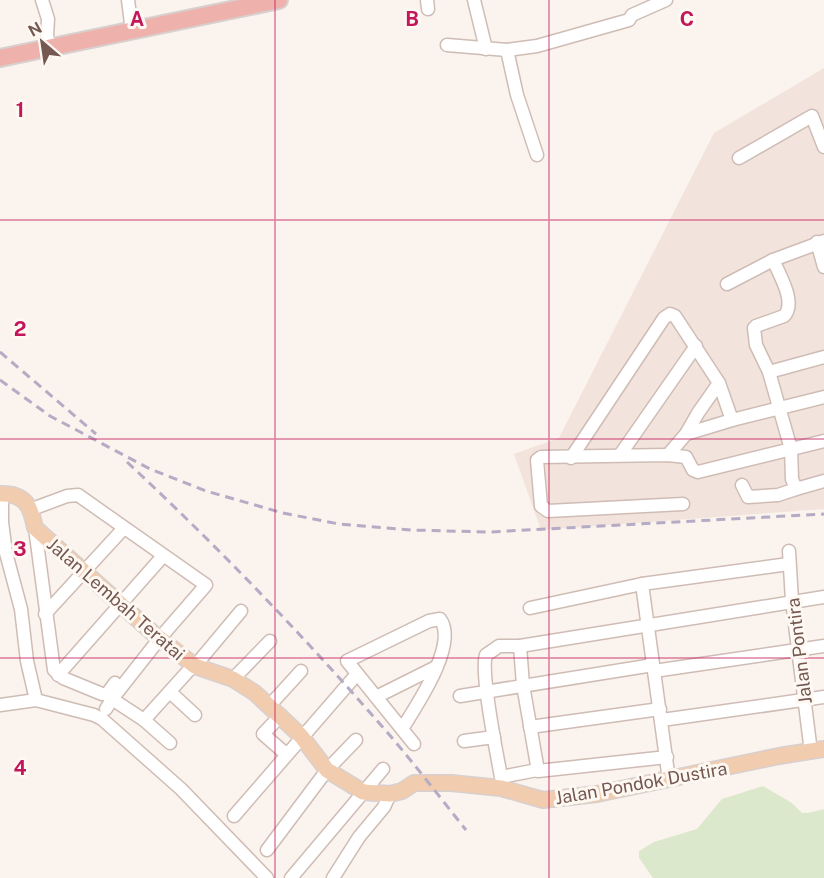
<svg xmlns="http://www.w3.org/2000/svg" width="824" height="878" font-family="'Public Sans',sans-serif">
  <rect width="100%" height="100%" fill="#fbf3ed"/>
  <path fill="#f2e4dc" d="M824,68V509L541,530L514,454L559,438L714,133Z"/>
  <path fill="#dce8cc" d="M763,786L792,803L802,813H808L824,809V878H653L639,858V851L654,842L697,829L722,799Z"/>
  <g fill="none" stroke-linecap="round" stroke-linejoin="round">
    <defs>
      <g id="minor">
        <path d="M42,0L48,19L47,36L50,48"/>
        <path d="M128,0L132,31"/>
        <path d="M427,0L428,9"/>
        <path d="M474,0L486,49"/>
        <path d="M447,45L507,50L537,46L629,20L632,15L666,0"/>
        <path d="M507,50L517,95L537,155"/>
        <path d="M739,158L812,116L824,147"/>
        <path d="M817,242L824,267"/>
        <path d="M773,260C779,274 797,303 784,316L756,326L754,328L756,345L769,372L791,449L792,479L796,489L824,481"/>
        <path d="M727,284L773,260L824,241"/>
        <path d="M769,372L824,357"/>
        <path d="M686,434L732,420L824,397"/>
        <path d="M620,455L696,346"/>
        <path d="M668,455L686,434L698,413L719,383"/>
        <path d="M571,458L664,318L670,314L675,316L719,383L732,420"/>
        <path d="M742,485L748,497L778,495L796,489"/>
        <path d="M2,494V522L6,553L21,609L27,661L36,700"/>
        <path d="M683,504L548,511L541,506L537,460L541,457L668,455L686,457L693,470L698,472L824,441"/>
        <path d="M32,509L67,496L78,495L206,585L160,638L112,699L144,720L170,743"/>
        <path d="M35,528L54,670L63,678L102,694H107L115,683"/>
        <path d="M789,551L792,601L811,752"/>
        <path d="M642,584L669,780"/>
        <path d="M530,608L642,584L789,564"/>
        <path d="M45,614L124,528"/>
        <path d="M520,646H499L486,655C480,673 497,754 501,777L537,770"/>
        <path d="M654,671L824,646"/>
        <path d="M58,675L163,556"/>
        <path d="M233,679L270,641"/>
        <path d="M170,692L195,715"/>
        <path d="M460,696L653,665"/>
        <path d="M376,697L436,667"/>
        <path d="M0,705L36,700L94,715L102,719L181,789L267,878"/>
        <path d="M270,705L301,671"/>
        <path d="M106,709L112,699"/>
        <path d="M281,715L263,734L286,754"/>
        <path d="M144,720L190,669L195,666L241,611"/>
        <path d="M662,720L824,697"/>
        <path d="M530,727L660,709"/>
        <path d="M402,729C416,706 459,644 440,619L429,621L347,661L414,744"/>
        <path d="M464,741L494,737"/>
        <path d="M667,757L538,771L523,685L520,646L824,597"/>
        <path d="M234,816L357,674"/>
        <path d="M267,850L327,770L356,740"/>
        <path d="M291,878L383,769"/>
        <path d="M333,878L359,837L384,807L390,794"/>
      </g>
      <path id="major" d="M0,494C25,493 31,506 35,528L154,634L195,666L233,679L255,693L301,736L327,770L363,792L390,794L402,791L414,783H451L501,788L543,800L597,794L779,756L824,749"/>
      <path id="highway" d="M0,58L279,0"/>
    </defs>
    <use href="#minor" stroke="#cfbcb5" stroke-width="15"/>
    <use href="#major" stroke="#d8d0ce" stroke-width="18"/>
    <use href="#highway" stroke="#d8d0ce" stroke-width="20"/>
    <use href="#minor" stroke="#fff" stroke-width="12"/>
    <use href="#major" stroke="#f1ccae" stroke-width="15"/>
    <use href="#highway" stroke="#eeb1ab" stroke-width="16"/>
    <g stroke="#b4abc5" stroke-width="3" stroke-dasharray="9 6" stroke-linecap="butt">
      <path d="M0,352L96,434"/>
      <path d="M0,380L50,416L150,469L206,491L283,513L339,524L411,530L490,532L824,514"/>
      <path d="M127,462C216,545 300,632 380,724C410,758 438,795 466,830"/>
    </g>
  </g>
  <path fill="none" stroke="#c2185b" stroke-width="1.5" stroke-opacity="0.55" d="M275,0V878M549,0V878M0,220H824M0,439H824M0,658H824"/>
  <g text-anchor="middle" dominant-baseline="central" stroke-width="6" stroke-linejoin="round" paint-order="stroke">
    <g font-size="18" fill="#745851" stroke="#fef8f3">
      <text transform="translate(116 599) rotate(41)">Jalan Lembah Teratai</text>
      <text transform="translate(799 651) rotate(-97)">Jalan Pontira</text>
      <text transform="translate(641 783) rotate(-10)">Jalan Pondok Dustira</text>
    </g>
  </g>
  <g font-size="20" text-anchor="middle" font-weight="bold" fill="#c2185b" stroke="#fef8f3" stroke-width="6" stroke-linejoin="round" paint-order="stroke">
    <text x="137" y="26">A</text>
    <text x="412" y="26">B</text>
    <text x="687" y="26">C</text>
    <text x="20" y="117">1</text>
    <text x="20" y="336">2</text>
    <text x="20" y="556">3</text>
    <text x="20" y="775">4</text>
  </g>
  <g transform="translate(42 42) rotate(331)" stroke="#fef8f3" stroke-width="4.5" paint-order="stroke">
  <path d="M0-4.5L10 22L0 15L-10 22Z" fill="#745851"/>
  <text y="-9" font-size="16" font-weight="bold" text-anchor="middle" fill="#745851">N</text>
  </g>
</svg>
